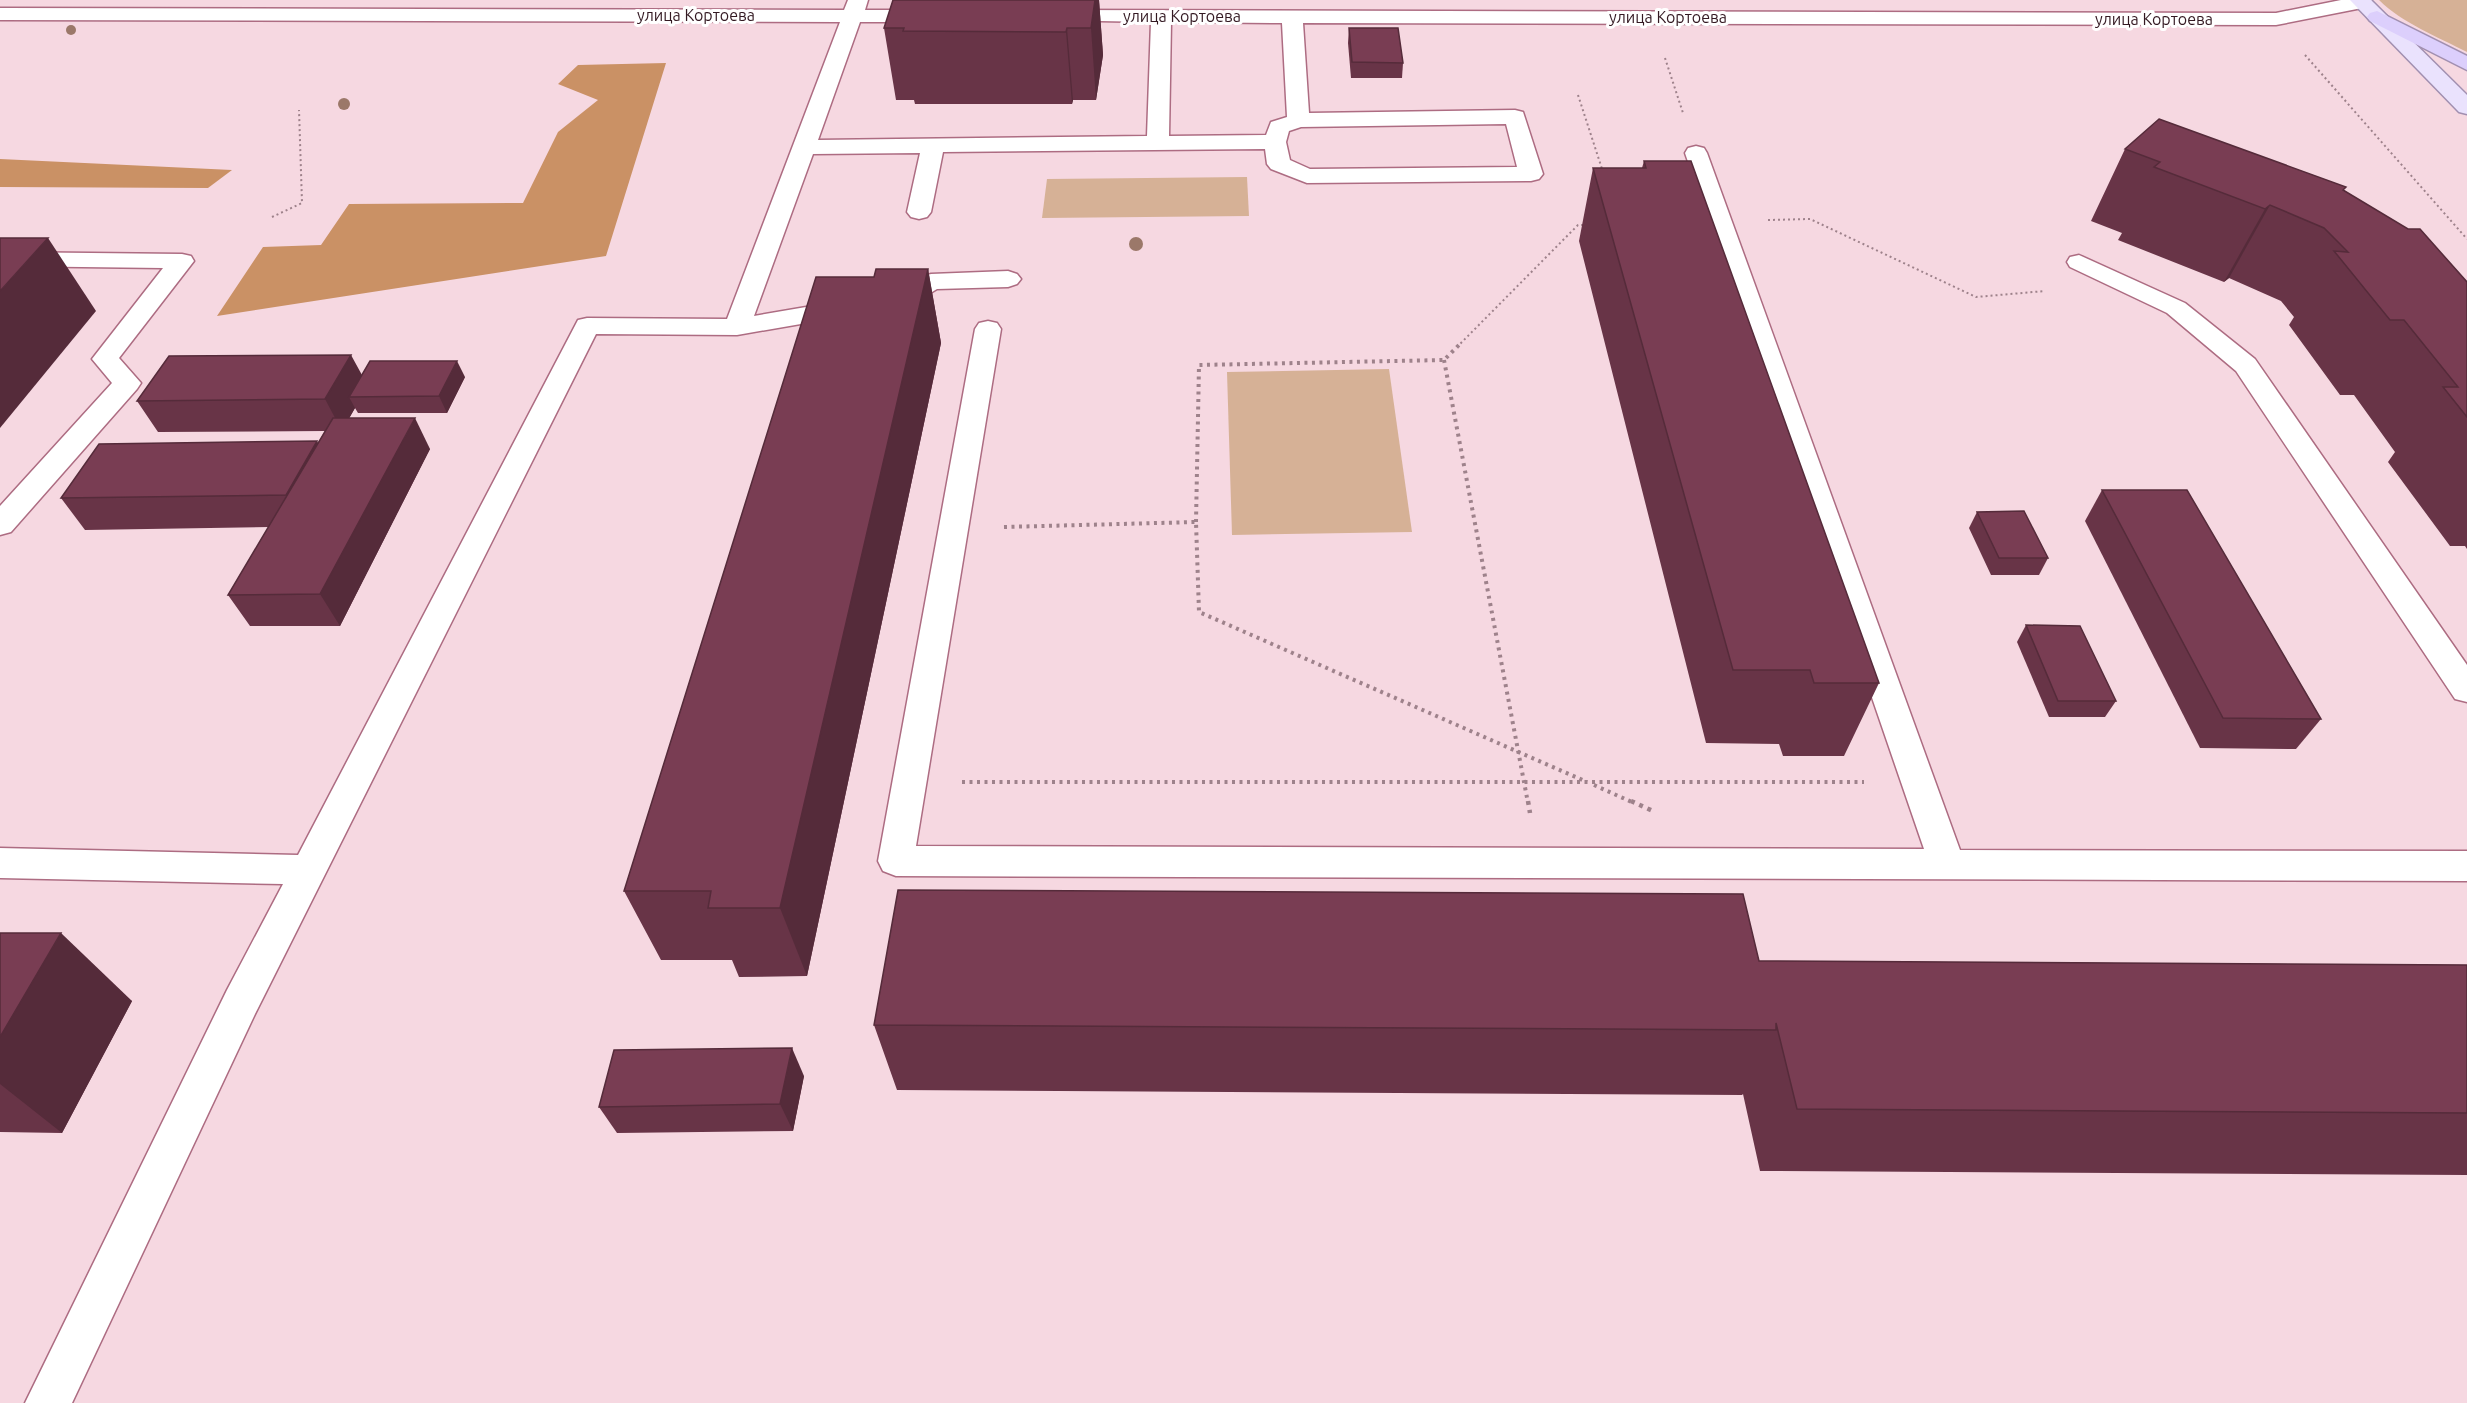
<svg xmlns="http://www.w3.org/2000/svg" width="2467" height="1403" font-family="Ubuntu,sans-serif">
  <rect width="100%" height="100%" fill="#f6d8e1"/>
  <g fill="#d6b196">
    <path d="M2379,0H2467V52C2438,37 2402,23 2379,0Z"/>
    <path d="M1247,177L1249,216L1042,218L1047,179Z"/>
    <path d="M1389,369L1412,532L1232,535L1227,372Z"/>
  </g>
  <g fill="#ca9165">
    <path d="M666,63L606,256L217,316L263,247L321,245L349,204L523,203L558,132L598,100L558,84L578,65Z"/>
    <path d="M0,159L232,170L208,188L0,187Z"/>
  </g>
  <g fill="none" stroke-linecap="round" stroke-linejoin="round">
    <defs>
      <g id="minor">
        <path d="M848,0H868L865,10H931L938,12L941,16L938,20L931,22H860L818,140L1147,136L1151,22L1048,20L1045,16L1048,12L1055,10L2276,13L2341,0H2371L2372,2L2369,6L2362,8L2276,25L1303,23L1309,113L1515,110L1523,112L1543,174L1539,179L1531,181L1307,183L1271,169L1267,164L1265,149L943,152L931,212L927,217L919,219L911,217L907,212L920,153L813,154L754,316L847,300L887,298L922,277L931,274L1008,271L1017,274L1021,279L1017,284L1008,287L937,289L902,310L893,313L847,316L737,335L596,334L255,1014L72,1403H25L227,990L283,884L0,878V848L298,855L578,320L587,318L727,319L840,22L0,20V8L844,10ZM1171,22L1282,23L1287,117L1271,122L1266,135L1169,136ZM1506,124L1517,167L1310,169L1290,160L1286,142L1289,131L1301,127Z"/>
        <path d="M1696,146L1704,148L1707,153L1960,850L2467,851V881L896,876L883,871L878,861L975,329L979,323L988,321L997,323L1001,329L916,846L1924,849L1685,153L1688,148Z"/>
        <path d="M0,252L182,254L191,256L194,261L119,358L141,383L137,389L11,532L0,535V506L112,383L92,359L163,268L0,266Z"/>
        <path d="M2079,255L2185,303L2255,359L2467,665V702L2455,699L2236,371L2167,313L2070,267L2067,262L2070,257Z"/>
      </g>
      <path id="major" d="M2350,0H2371L2467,95V114L2459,112Z"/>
      <path id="highway" d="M2377,11L2467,56V70L2370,21L2367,17L2370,13Z"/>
    </defs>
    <use href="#minor" stroke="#ad6c82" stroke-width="3"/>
    <use href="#major" stroke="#a18fb0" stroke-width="3"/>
    <use href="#highway" stroke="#a18fb0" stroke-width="3"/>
    <g stroke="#9e828b" stroke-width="2" stroke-dasharray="2 3" stroke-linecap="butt">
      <path d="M2305,55L2467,239"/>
      <path d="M1665,58L1683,113"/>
      <path d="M1578,95L1603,172"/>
      <path d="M272,217L302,203L299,110"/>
      <path d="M1768,220L1810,219L1976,297L2045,291"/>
      <path d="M1457,347L1578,225H1586"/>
    </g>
    <g stroke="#9e828b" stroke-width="4" stroke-dasharray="3 4.5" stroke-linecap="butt">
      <path d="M1444,360L1528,803"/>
      <path d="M1196,522L1199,365L1444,360L1459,345"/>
      <path d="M1004,527L1196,522L1199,612L1587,782"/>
      <path d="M962,782H1864"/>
      <path d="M1594,785L1634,803"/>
    </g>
    <g stroke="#9e828b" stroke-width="4.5" stroke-dasharray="4 5" stroke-linecap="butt">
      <path d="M1528,801L1530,813"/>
      <path d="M1631,801L1653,811"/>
    </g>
    <use href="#minor" fill="#fff" fill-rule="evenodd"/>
    <use href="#major" fill="#eae2fd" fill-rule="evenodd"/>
    <use href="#highway" fill="#dccffc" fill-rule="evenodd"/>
  </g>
  <g fill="#9b7869">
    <circle cx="71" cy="30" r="5"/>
    <circle cx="344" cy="104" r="6"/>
    <circle cx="1136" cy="244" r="7"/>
  </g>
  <g fill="#683447">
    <path d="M1099,0L1103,55L1096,100H1073L1072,104H915L914,100H896L884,28Z"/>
    <path d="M1349,28L1403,63L1402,78H1351L1348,43Z"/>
    <path d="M2125,149L2344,190L2467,282V549L2465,546H2450L2388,462L2395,452L2354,395H2340L2289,325L2294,317L2281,301L2229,278L2224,282L2118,240L2122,233L2091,221Z"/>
    <path d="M1644,161L1879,683L1844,756H1783L1779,744L1706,743L1579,241L1593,168H1642Z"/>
    <path d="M928,269L941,343L807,976L739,977L732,960H661L624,891L874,277Z"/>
    <path d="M362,375L465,377L447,413H358L355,408L349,418L430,449L340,626H250L228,595L269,527L85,530L61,498L318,443L325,431L158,432L137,401Z"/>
    <path d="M2102,490L2321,719L2296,749L2200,748L2085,521Z"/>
    <path d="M1977,512L2048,558L2039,575H1991L1969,528Z"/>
    <path d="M2026,625L2116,701L2105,717H2049L2017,642Z"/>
    <path d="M0,933L132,1001L62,1133L0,1132Z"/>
    <path d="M1759,961L2467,965V1175L1760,1171L1743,1094L1742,1095L897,1090L874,1025Z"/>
    <path d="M804,1076L793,1131L617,1133L599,1107Z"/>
  </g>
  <g fill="#552b3a">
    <path d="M1095,0H1099L1103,55L1096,100L1091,28Z"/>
    <path d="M1067,28L1073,100L1072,104L1066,32Z"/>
    <path d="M2270,205L2229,278L2224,282L2265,209Z"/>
    <path d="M48,238L96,311L0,428V291Z"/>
    <path d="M928,269L941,343L807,976L780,908Z"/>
    <path d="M351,355L368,386L349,397L355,408L342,431L325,399Z"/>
    <path d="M457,361L465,377L447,413L439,396Z"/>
    <path d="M415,418L430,449L340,626L320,594Z"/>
    <path d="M317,441L334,472L305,526L286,495Z"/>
    <path d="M61,933L132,1001L62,1133L0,1084V1037Z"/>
    <path d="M792,1048L804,1076L793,1131L780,1104Z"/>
  </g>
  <g fill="#793d53" stroke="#552b3a" stroke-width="1.5">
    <path d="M893,0H1095L1091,28H1067L1066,32L903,31L904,28H884Z"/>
    <path d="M1349,28H1398L1403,63L1352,62Z"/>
    <path d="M2159,119L2346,187L2343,190L2408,229H2420L2467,282V417L2443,387H2458L2404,320H2390L2334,251L2348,252L2324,228L2270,205L2265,209L2154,167L2160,162L2125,149Z"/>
    <path d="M1644,161H1691L1879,683H1814L1810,670H1733L1593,168H1646Z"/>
    <path d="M0,238H48L0,291Z"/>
    <path d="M876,269H928L780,908H708L711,891H624L816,277H874Z"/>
    <path d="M351,355L325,399L137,401L169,356Z"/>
    <path d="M370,361H457L439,396L349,397Z"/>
    <path d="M333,418H415L320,594L228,595Z"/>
    <path d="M317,441L286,495L61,498L99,444Z"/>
    <path d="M2102,490H2187L2321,719L2223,718Z"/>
    <path d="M2024,511L2048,558H1999L1977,512Z"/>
    <path d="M2026,625L2080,626L2116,701H2058Z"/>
    <path d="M898,890L1743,894L1759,961L2467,965V1113L1797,1109L1776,1023V1030L874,1025Z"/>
    <path d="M0,933H61L0,1037Z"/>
    <path d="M792,1048L780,1104L599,1107L614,1050Z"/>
  </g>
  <g text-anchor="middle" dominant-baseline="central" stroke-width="6" stroke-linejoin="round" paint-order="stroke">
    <g font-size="16" fill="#331922" stroke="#fff">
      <text x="696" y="15">улица Кортоева</text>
      <text x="1182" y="16">улица Кортоева</text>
      <text x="1668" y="17">улица Кортоева</text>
      <text x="2154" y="19">улица Кортоева</text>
    </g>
  </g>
</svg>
